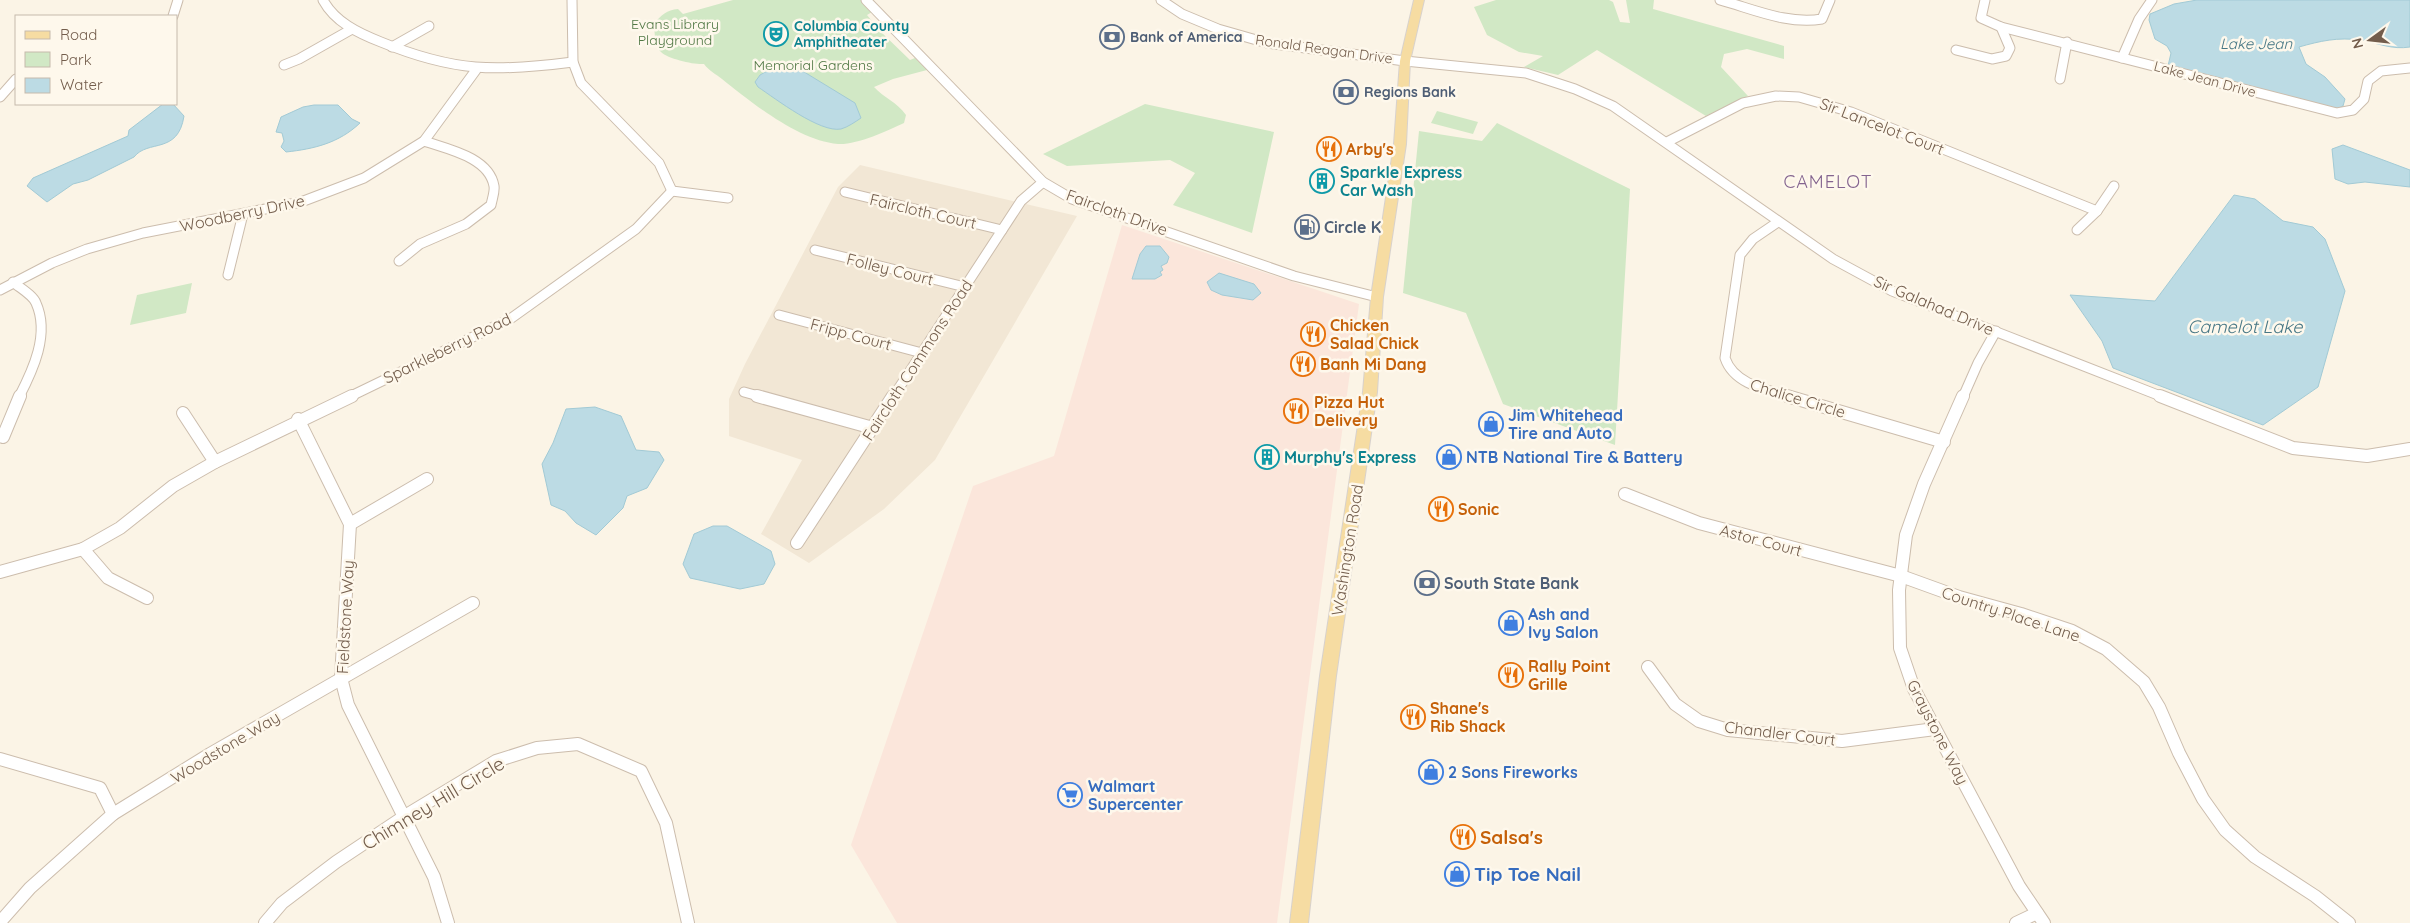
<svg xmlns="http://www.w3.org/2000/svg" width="2410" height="923" font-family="Quicksand,sans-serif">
  <rect width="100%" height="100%" fill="#fbf4e6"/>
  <path fill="#f2e7d5" d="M860,165L1077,216L935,460L884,509L809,563L761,534L802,460L729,436V399L745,364L838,187Z"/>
  <path fill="#fbe6db" d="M1122,225L1359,304L1277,923H897L851,845L973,486L1054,456Z"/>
  <g fill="#d1e8c5">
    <path d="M733,0H863L872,12L867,15L880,31L910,60L915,58L927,70L893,79L874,87C884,98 897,102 906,115L904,123C887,131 857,145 838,144C799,141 752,103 722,79C716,74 709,71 704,64C695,65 668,59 661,52C654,46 655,32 654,24C661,15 667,10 678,9L683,14Z"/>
    <path d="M1496,0H1609L1613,2L1620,22L1630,23L1626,0H1654L1653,9L1784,46V59L1747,49L1724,54L1721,67L1748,96L1706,116L1597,50L1558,75L1524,67L1543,56L1519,52L1487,35L1474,7Z"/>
    <path d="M1145,104L1274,132L1252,233L1173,205L1195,173L1170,160L1067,166L1043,154Z"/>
    <path d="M1437,111L1478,122L1473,134L1431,123Z"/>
    <path d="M1497,123L1630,189L1615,445L1503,404L1466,313L1403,293L1419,131L1482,141Z"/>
    <path d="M192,283L186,313L130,325L137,295Z"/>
  </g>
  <g fill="#bcdbe4" stroke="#a2cad5">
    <path d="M2197,0H2410V47C2392,50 2378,43 2360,40C2338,37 2320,41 2299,47L2306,64L2325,77L2345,99L2343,106L2337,109L2168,66L2171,53L2167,46L2155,39L2149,20L2150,14L2174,4Z"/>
    <path d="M778,65L796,67L855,103L861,118C855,122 848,127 841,129C820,133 776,99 758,87L755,82L760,75Z"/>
    <path d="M163,104H173L184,116C178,155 148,139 134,157L88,180L73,184L47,202L27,186L33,178L128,136L129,130Z"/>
    <path d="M314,105H338L352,119L360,123C339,143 314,149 286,152L281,147L284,141L282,133L276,132L281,117L303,107Z"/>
    <path d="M2343,145L2410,170V187L2365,182L2348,184L2335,179L2332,149Z"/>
    <path d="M2234,195L2255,199L2283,221L2313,227L2325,239L2345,291L2318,387L2263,425L2113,368L2102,341L2070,295L2155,301Z"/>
    <path d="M1146,246H1160L1169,257L1167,263L1161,266L1163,270L1160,272L1162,275L1155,279H1132L1140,254Z"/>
    <path d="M1219,273L1254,284L1261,293L1253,300L1222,295L1211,290L1207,282Z"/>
    <path d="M595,407L621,416L636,450L659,452L664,460L647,488L627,496L623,508L596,535L576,523L565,511L551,505L542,464L553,443L566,409Z"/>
    <path d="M713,526H727L771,551L775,564L764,584L740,589L690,578L683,564L694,534Z"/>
  </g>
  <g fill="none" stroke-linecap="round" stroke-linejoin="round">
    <defs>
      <g id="minor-far1">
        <path d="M323,0C335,22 358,33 381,42C454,72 496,72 573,62"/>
        <path d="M572,0L573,62L581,83L659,163L672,191"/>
        <path d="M866,0L1043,182L1072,199L1294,276L1377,297"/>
        <path d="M1161,0L1182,14L1218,29L1267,43L1405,61L1526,73L1575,89L1613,106L1833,259L1892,291L2163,397"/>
        <path d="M1720,0C1753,9 1788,25 1822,19L1830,0"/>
        <path d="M1985,0L1981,18L2001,27L2337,113L2353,110L2364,99L2368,81L2381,71L2410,68"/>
        <path d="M173,16L178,0"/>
        <path d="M392,47L429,26"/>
        <path d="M1956,50L1992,59L2006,56L2010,48L2001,27"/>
        <path d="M2122,58L2139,19L2152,0"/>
        <path d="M284,65L299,59L352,29"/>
        <path d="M2060,79L2067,42"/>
        <path d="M0,97L16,79"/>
        <path d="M1667,142L1743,103L1776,96L1799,97L1851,112L2097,211"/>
        <path d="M672,191L728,198"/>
        <path d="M845,192L1002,230"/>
        <path d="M1778,222L1753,239L1740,255L1725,358C1734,385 1768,390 1792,397"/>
        <path d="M2077,230L2097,211L2114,186"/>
        <path d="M815,250L965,287"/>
        <path d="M399,261L420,244L466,224L491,205C492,199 495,192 494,186C489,157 447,149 424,141"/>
        <path d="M228,275L243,214"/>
        <path d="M13,282C20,288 33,295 36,303C50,334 33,370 19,397"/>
        <path d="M0,290L52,263L87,249L143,233L301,202L364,178L424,141L476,70"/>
        <path d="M779,315L922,353"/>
        <path d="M744,392L762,397"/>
        <path d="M349,397L510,319L636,229L672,191"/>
        <path d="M893,397L1021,201L1043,182"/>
        <path d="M1963,397L1978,363L1996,331"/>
      </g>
      <g id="minor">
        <path d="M757,396L873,428"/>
        <path d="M1787,396L1944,442"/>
        <path d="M1963,396L1924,484L1906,535L1899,590L1900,648L1914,689L2019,886L2044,923"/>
        <path d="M2160,396L2293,448L2367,456L2410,449"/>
        <path d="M183,413L215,462"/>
        <path d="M298,419L350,524L341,678L348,705L434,877L448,923"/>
        <path d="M3,437L20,396"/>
        <path d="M1625,494L1699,523L1901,576L1959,597L2021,614L2072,631L2106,649L2144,682L2159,707L2179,753L2203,799L2225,830L2255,857L2315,896L2349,923"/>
        <path d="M350,524L427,479"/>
        <path d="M797,543L893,396"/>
        <path d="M83,549L108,578L147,598"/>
        <path d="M0,572L83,549L120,528L173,486L215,462L352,396"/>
        <path d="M1648,667L1675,704L1699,721L1728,730L1842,741L1935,729"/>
        <path d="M0,759L100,788L113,814"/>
        <path d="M0,922L30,888L113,814L210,754L473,603"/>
        <path d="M265,923L282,903L336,862L405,816L496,761L537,748L578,744L641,771L666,823L688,923"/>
        <path d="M2016,923L2037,913"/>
      </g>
      <path id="major" d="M1414,0H1424L1410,61L1406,144L1383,297L1377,392L1336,676L1308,923H1290L1320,676L1363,392L1371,297L1394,144L1400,61Z"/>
    </defs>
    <use href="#minor-far1" stroke="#ccbdad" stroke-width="11"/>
    <use href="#minor" stroke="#ccbdad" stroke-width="14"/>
    <use href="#major" stroke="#d8d2cd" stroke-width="2"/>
    <use href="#minor-far1" stroke="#fff" stroke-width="9"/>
    <use href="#minor" stroke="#fff" stroke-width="12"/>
    <use href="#major" fill="#f6dca2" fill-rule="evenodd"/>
  </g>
  <defs>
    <symbol id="theatre-ring" viewBox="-11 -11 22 22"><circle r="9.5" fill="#fef8ec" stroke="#0f9aa8" stroke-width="1.5"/><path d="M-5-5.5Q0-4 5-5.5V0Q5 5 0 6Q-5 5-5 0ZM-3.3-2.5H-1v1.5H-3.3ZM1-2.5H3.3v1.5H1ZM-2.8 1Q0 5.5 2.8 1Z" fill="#0f9aa8"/></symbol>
    <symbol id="bank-ring" viewBox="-11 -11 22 22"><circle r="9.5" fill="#fef8ec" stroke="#5c6f8a" stroke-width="1.5"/><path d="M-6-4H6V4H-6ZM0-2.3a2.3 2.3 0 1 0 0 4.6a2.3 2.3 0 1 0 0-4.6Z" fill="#5c6f8a"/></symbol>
    <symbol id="restaurant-ring" viewBox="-11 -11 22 22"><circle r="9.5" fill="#fef8ec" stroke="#e8710a" stroke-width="1.5"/><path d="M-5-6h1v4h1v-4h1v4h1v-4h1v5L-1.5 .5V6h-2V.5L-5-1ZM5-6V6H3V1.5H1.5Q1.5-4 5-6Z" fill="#e8710a"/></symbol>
    <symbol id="building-ring" viewBox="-11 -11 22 22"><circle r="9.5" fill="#fef8ec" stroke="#0f9aa8" stroke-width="1.5"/><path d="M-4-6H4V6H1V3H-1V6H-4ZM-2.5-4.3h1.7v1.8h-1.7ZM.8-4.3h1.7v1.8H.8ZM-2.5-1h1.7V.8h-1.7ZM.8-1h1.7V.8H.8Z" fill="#0f9aa8"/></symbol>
    <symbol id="fuel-ring" viewBox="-11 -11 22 22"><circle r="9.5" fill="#fef8ec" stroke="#5c6f8a" stroke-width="1.5"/><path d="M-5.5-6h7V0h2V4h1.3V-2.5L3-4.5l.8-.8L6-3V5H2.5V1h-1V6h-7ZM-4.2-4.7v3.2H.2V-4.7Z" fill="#5c6f8a"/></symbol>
    <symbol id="shop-ring" viewBox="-11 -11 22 22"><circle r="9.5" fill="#fef8ec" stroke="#3f7fe0" stroke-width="1.5"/><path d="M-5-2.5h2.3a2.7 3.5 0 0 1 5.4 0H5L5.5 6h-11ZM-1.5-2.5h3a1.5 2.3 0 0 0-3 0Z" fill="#3f7fe0"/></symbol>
    <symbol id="supermarket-ring" viewBox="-11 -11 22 22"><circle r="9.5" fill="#fef8ec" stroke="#3f7fe0" stroke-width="1.5"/><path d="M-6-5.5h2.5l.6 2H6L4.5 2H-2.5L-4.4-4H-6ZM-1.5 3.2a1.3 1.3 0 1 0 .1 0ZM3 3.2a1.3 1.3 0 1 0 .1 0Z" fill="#3f7fe0"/></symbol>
  </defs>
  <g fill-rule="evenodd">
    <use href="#theatre-ring" x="762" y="20" width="28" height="28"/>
    <use href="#bank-ring" x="1098" y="23" width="28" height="28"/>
    <use href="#bank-ring" x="1332" y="78" width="28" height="28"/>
    <use href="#restaurant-ring" x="1315" y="135" width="28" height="28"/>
    <use href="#building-ring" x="1308" y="167" width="28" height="28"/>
    <use href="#fuel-ring" x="1293" y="213" width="28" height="28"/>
    <use href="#restaurant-ring" x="1299" y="320" width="28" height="28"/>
    <use href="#restaurant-ring" x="1289" y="350" width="28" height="28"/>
    <use href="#restaurant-ring" x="1282" y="397" width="28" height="28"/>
    <use href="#shop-ring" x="1477" y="410" width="28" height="28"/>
    <use href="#building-ring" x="1253" y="443" width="28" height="28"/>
    <use href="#shop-ring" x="1435" y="443" width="28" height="28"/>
    <use href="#restaurant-ring" x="1427" y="495" width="28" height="28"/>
    <use href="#bank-ring" x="1413" y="569" width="28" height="28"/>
    <use href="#shop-ring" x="1497" y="609" width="28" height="28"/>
    <use href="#restaurant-ring" x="1497" y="661" width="28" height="28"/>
    <use href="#restaurant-ring" x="1399" y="703" width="28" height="28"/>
    <use href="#shop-ring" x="1417" y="758" width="28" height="28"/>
    <use href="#supermarket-ring" x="1056" y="781" width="28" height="28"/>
    <use href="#restaurant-ring" x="1449" y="823" width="28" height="28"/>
    <use href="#shop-ring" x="1443" y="860" width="28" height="28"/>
  </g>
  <g text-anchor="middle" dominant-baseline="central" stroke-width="5" stroke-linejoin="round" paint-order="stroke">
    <g font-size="14" fill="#517845" stroke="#fef8ec">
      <text x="675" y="24">Evans Library<tspan x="675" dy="16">Playground</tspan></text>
      <text x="813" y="65">Memorial Gardens</text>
    </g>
    <g font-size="14" font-weight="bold" fill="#0d838f" stroke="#fef8ec" text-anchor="start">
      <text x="794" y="26">Columbia County<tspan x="794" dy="16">Amphitheater</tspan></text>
    </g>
    <g font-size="14" font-weight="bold" fill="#4e5e75" stroke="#fef8ec" text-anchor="start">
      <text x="1130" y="37">Bank of America</text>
      <text x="1364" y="92">Regions Bank</text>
    </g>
    <g font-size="14" fill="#735d4c" stroke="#fef8ec">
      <text transform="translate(1324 49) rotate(8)">Ronald Reagan Drive</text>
      <text transform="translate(2205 79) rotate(15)">Lake Jean Drive</text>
    </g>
    <g font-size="15" font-style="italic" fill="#477785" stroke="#fef8ec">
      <text x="2256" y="43">Lake Jean</text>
    </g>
    <g font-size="16" fill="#735d4c" stroke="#fef8ec">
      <text transform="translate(1882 126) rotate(21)">Sir Lancelot Court</text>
      <text transform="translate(923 211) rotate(13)">Faircloth Court</text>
      <text transform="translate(1117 212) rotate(20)">Faircloth Drive</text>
      <text transform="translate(242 213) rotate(-12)">Woodberry Drive</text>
      <text transform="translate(890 269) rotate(14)">Folley Court</text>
      <text transform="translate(1934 305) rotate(23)">Sir Galahad Drive</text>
      <text transform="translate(851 334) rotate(15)">Fripp Court</text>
      <text transform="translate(447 348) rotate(-26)">Sparkleberry Road</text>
      <text transform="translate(917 360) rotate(-57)">Faircloth Commons Road</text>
      <text transform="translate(1798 398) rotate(17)">Chalice Circle</text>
      <text transform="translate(1761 540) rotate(15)">Astor Court</text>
      <text transform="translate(1347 550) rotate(-81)">Washington Road</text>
      <text transform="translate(2011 614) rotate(18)">Country Place Lane</text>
      <text transform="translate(345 617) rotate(-87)">Fieldstone Way</text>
      <text transform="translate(1938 732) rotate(63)">Graystone Way</text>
      <text transform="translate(1780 733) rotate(7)">Chandler Court</text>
      <text transform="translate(225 747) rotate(-31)">Woodstone Way</text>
    </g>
    <g font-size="16" font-weight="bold" fill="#c56008" stroke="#fef8ec" text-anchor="start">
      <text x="1346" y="149">Arby's</text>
      <text x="1330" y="325">Chicken<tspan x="1330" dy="18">Salad Chick</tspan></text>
      <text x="1320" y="364">Banh Mi Dang</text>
      <text x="1314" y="402">Pizza Hut<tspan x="1314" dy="18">Delivery</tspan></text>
      <text x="1458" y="509">Sonic</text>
      <text x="1528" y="666">Rally Point<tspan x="1528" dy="18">Grille</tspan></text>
      <text x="1430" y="708">Shane's<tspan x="1430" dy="18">Rib Shack</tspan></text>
    </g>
    <g font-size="16" font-weight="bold" fill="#0d838f" stroke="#fef8ec" text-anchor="start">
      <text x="1340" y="172">Sparkle Express<tspan x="1340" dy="18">Car Wash</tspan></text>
      <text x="1284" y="457">Murphy's Express</text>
    </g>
    <g font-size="16" font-weight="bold" fill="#4e5e75" stroke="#fef8ec" text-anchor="start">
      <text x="1324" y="227">Circle K</text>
      <text x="1444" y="583">South State Bank</text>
    </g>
    <g font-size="16" font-weight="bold" fill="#366cbe" stroke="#fef8ec" text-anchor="start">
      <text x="1508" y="415">Jim Whitehead<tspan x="1508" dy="18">Tire and Auto</tspan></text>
      <text x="1466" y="457">NTB National Tire &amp; Battery</text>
      <text x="1528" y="614">Ash and<tspan x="1528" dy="18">Ivy Salon</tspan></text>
      <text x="1448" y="772">2 Sons Fireworks</text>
      <text x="1088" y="786">Walmart<tspan x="1088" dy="18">Supercenter</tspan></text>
    </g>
    <g font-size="18" letter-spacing="1" fill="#84648f" stroke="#fef8ec">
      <text x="1828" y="181">CAMELOT</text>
    </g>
    <g font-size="18" font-style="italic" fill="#477785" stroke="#fef8ec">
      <text x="2245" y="326">Camelot Lake</text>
    </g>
    <g font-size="19" fill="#735d4c" stroke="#fef8ec">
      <text transform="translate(433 803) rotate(-31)">Chimney Hill Circle</text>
    </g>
    <g font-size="19" font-weight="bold" fill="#c56008" stroke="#fef8ec" text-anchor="start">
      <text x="1480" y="837">Salsa's</text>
    </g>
    <g font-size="19" font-weight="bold" fill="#366cbe" stroke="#fef8ec" text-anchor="start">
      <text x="1474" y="874">Tip Toe Nail</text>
    </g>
  </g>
  <rect x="15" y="15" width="162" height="90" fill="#fef8ec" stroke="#c6baac"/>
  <rect x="25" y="31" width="25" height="8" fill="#f6dca2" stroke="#c6baac"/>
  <text x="60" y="40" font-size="15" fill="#735d4c">Road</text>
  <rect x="25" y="52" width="25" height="15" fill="#d1e8c5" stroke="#c6baac"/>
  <text x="60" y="65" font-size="15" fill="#735d4c">Park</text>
  <rect x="25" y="78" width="25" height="15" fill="#bcdbe4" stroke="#c6baac"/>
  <text x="60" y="90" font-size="15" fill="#735d4c">Water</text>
  <g transform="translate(2370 40) rotate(255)" stroke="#fef8ec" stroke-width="4" paint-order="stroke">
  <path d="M0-4L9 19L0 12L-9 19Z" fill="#735d4c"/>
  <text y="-8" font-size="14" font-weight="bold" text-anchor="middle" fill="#735d4c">N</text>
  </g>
</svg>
